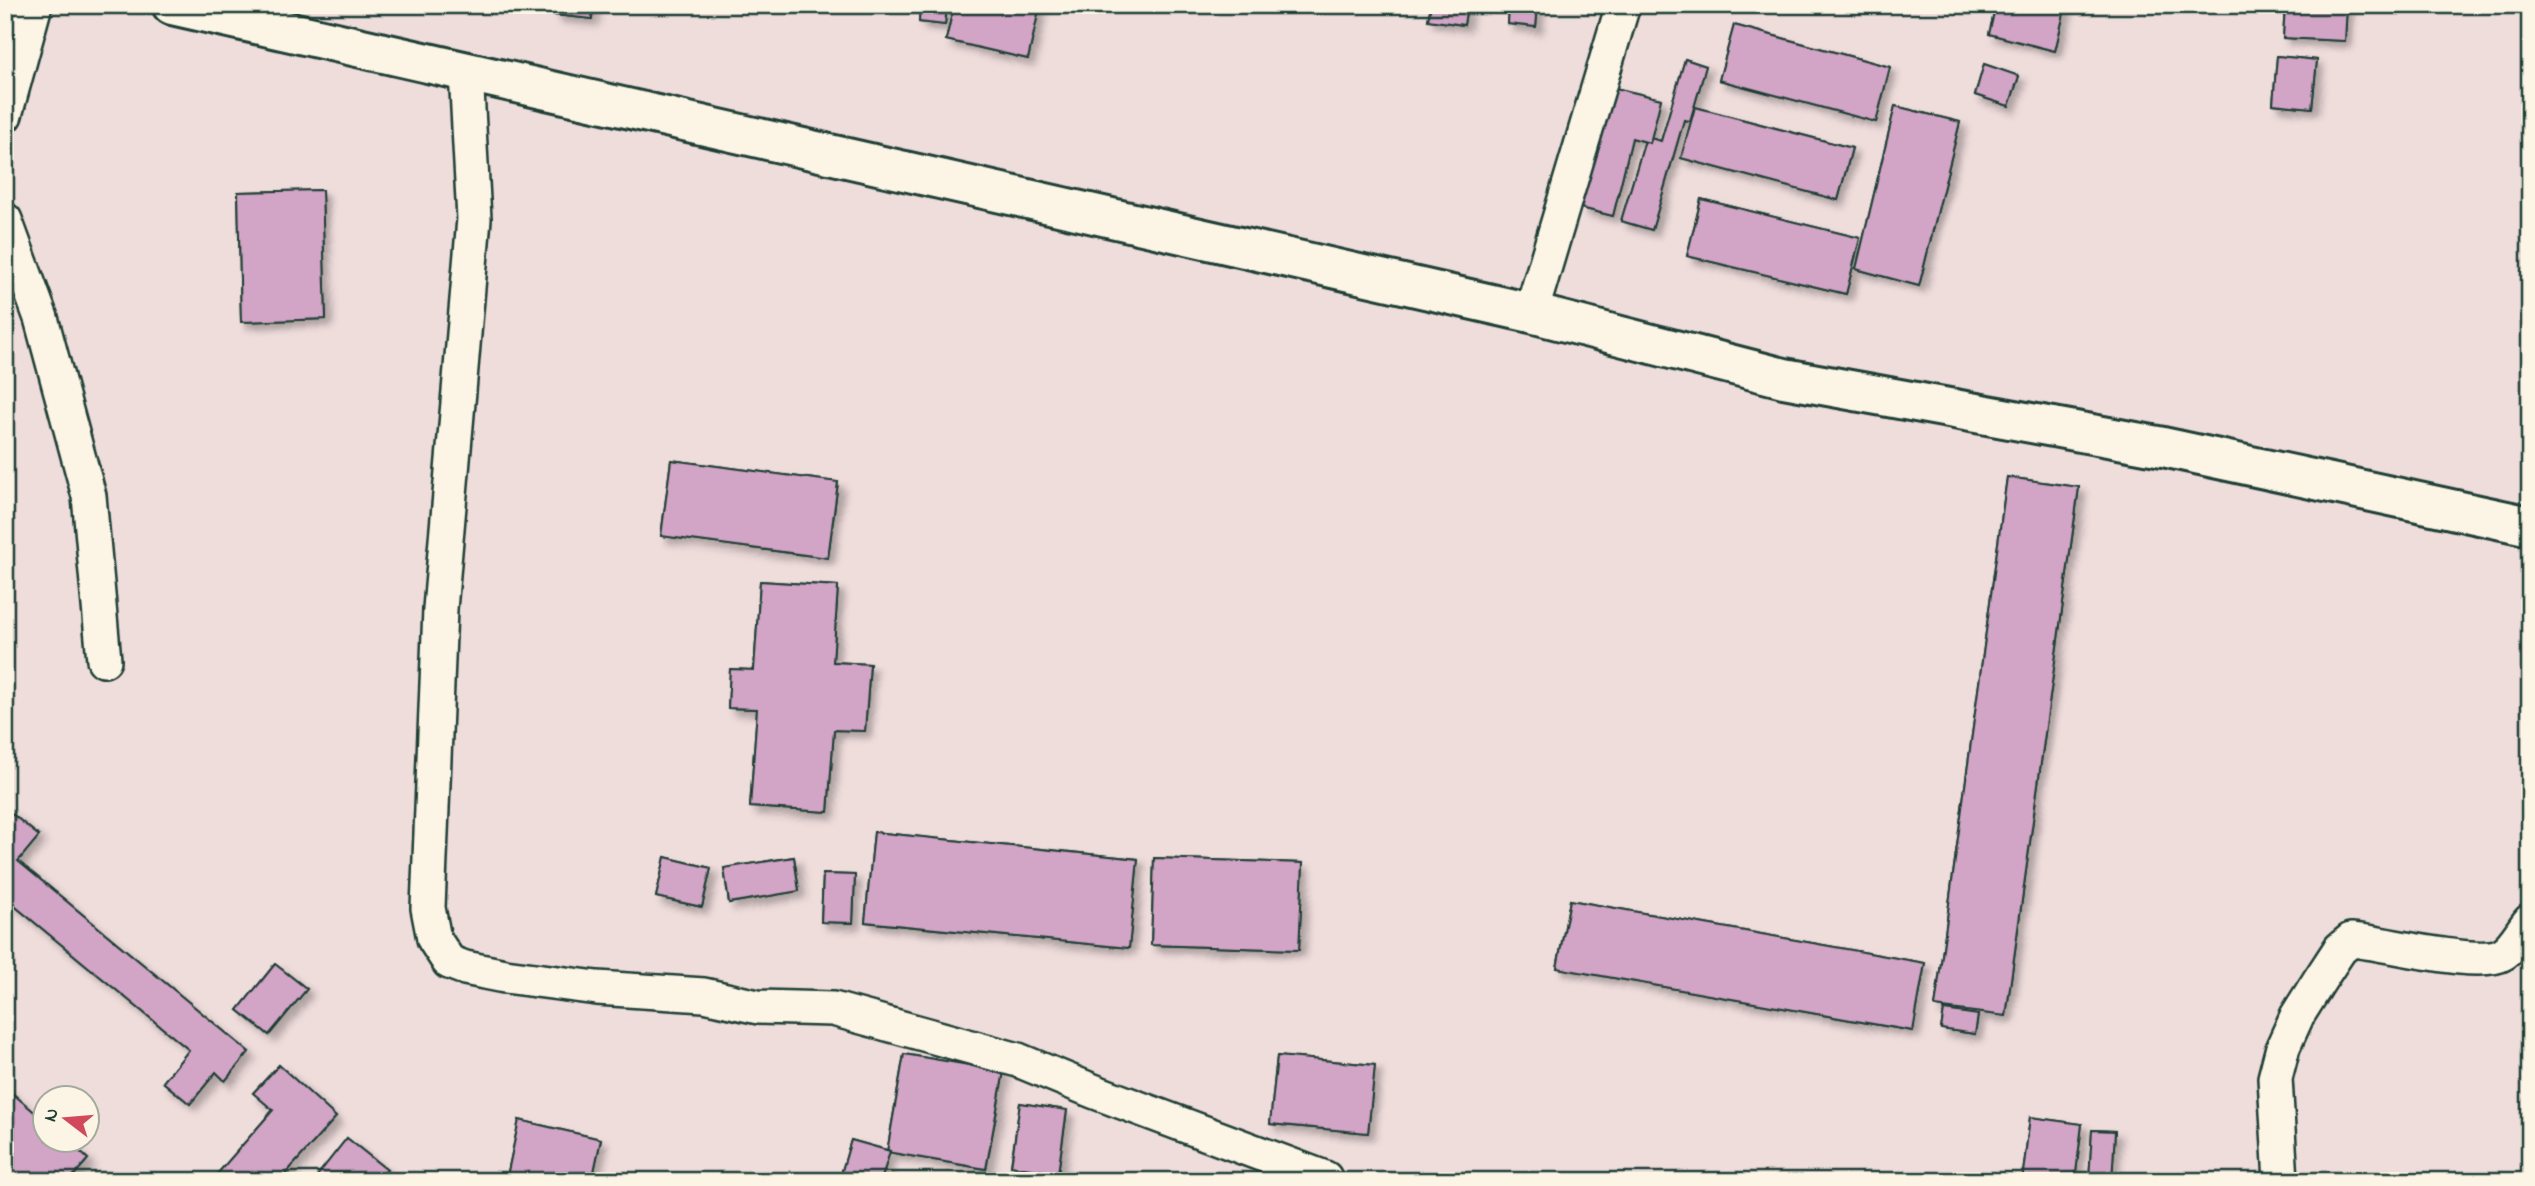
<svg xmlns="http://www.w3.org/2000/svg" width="2535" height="1186" font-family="'Indie Flower',sans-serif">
  <defs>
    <filter id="shadow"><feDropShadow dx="6" dy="6" stdDeviation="3.5" flood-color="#0004"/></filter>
  </defs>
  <rect width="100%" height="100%" fill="#efdddc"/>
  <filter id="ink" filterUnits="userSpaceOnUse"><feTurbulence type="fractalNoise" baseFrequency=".0143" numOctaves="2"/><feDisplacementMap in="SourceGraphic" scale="14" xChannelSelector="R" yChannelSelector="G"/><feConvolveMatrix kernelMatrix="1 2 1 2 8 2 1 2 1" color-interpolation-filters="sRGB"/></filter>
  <g filter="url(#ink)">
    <g fill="#d2a4c6" stroke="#1f3d34" stroke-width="2" filter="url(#shadow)">
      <path d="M555,5H593L592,19L555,15Z"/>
      <path d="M555,5H593L592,19L555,15Z"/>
      <path d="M920,5H947L945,25L919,22Z"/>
      <path d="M920,5H947L945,25L919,22Z"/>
      <path d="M954,5H1040L1028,59L946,40Z"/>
      <path d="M954,5H1040L1028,59L946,40Z"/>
      <path d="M1431,5H1467L1464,25L1428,20Z"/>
      <path d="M1431,5H1467L1464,25L1428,20Z"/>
      <path d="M1509,5H1538L1536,27L1508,24Z"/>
      <path d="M1509,5H1538L1536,27L1508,24Z"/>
      <path d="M1996,5H2066L2055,51L1989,34Z"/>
      <path d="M1996,5H2066L2055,51L1989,34Z"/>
      <path d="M2285,5H2347L2345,41L2283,38Z"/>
      <path d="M2285,5H2347L2345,41L2283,38Z"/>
      <path d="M1734,25L1890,67L1876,122L1719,80Z"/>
      <path d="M1734,25L1890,67L1876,122L1719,80Z"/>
      <path d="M2277,56L2317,60L2312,108L2273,104Z"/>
      <path d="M2277,56L2317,60L2312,108L2273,104Z"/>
      <path d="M1685,59L1706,66L1690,121L1684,120L1652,230L1621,221L1646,137L1661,141Z"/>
      <path d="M1685,59L1706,66L1690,121L1684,120L1652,230L1621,221L1646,137L1661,141Z"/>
      <path d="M1984,64L2019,76L2009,106L1975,95Z"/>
      <path d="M1984,64L2019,76L2009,106L1975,95Z"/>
      <path d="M1611,87L1661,99L1650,143L1632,138L1613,216L1581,208Z"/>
      <path d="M1611,87L1661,99L1650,143L1632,138L1613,216L1581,208Z"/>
      <path d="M1895,106L1960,122L1919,286L1856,269Z"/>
      <path d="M1895,106L1960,122L1919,286L1856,269Z"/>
      <path d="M1695,107L1852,148L1838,200L1681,158Z"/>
      <path d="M1695,107L1852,148L1838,200L1681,158Z"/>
      <path d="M322,190L326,319L241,322L238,192Z"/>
      <path d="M322,190L326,319L241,322L238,192Z"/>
      <path d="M1701,199L1860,238L1846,294L1687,256Z"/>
      <path d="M1701,199L1860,238L1846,294L1687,256Z"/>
      <path d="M671,460L838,482L828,558L661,536Z"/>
      <path d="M671,460L838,482L828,558L661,536Z"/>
      <path d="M2007,477L2079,487L2006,1016L1935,1007Z"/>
      <path d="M2007,477L2079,487L2006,1016L1935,1007Z"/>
      <path d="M760,581L838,586L833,662L870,664L865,731L834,730L828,812L750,807L757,709L728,708L730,669L754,670Z"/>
      <path d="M760,581L838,586L833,662L870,664L865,731L834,730L828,812L750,807L757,709L728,708L730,669L754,670Z"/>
      <path d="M5,808L39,836L18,861L249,1052L225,1081L216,1072L190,1104L163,1082L189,1050L5,898Z"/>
      <path d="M5,808L39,836L18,861L249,1052L225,1081L216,1072L190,1104L163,1082L189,1050L5,898Z"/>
      <path d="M874,832L1138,859L1129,948L865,922Z"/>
      <path d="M874,832L1138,859L1129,948L865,922Z"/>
      <path d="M665,857L711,868L702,907L656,897Z"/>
      <path d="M665,857L711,868L702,907L656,897Z"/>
      <path d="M794,857L799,891L729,903L724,868Z"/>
      <path d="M794,857L799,891L729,903L724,868Z"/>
      <path d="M1154,858L1303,863L1299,950L1151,945Z"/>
      <path d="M1154,858L1303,863L1299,950L1151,945Z"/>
      <path d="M823,874L855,875L853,923L821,922Z"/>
      <path d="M823,874L855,875L853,923L821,922Z"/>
      <path d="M1570,900L1925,963L1913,1031L1557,968Z"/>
      <path d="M1570,900L1925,963L1913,1031L1557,968Z"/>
      <path d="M275,964L307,989L269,1035L238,1010Z"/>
      <path d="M275,964L307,989L269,1035L238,1010Z"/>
      <path d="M1944,1010L1978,1015L1975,1034L1941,1029Z"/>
      <path d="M1944,1010L1978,1015L1975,1034L1941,1029Z"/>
      <path d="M904,1054L1004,1071L986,1169L887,1152Z"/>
      <path d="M904,1054L1004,1071L986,1169L887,1152Z"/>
      <path d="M1277,1056L1375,1065L1368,1133L1270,1124Z"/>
      <path d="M1277,1056L1375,1065L1368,1133L1270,1124Z"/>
      <path d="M279,1065L336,1117L279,1181H211L273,1110L253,1093Z"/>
      <path d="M279,1065L336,1117L279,1181H211L273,1110L253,1093Z"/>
      <path d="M5,1087L46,1122V1140H67L88,1159L69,1181H5Z"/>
      <path d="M5,1087L46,1122V1140H67L88,1159L69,1181H5Z"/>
      <path d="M1020,1103L1067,1110L1058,1173L1011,1166Z"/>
      <path d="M1020,1103L1067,1110L1058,1173L1011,1166Z"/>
      <path d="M2030,1117L2082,1124L2075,1181H2022Z"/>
      <path d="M2030,1117L2082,1124L2075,1181H2022Z"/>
      <path d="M519,1120L601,1139L592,1181H506Z"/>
      <path d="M519,1120L601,1139L592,1181H506Z"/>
      <path d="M2092,1130L2115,1131L2112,1181H2089Z"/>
      <path d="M2092,1130L2115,1131L2112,1181H2089Z"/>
      <path d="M347,1138L387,1170L378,1181H313Z"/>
      <path d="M347,1138L387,1170L378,1181H313Z"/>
      <path d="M851,1140L890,1151L881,1181H839Z"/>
      <path d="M851,1140L890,1151L881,1181H839Z"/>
    </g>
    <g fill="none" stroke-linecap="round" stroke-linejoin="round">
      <defs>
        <g id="street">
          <path d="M466,72L474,219L440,609L428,908L434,939L449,962L465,968L505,976L597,988L704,995L758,1007L833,1009L1018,1060L1093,1091L1325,1178"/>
          <path d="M5,115L35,5"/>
          <path d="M5,220L41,318L89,496L104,660"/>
          <path d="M1531,313L1623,5"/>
          <path d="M2281,1181L2275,1078L2283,1047L2297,1016L2319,981L2340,949L2351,940C2382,942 2479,968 2502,954C2514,947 2521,931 2530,921"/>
        </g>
        <path id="secondary" d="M172,5L1531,313L1784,378L2163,447L2530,526"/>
      </defs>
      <use href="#street" stroke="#1f3d34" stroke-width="38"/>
      <use href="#secondary" stroke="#1f3d34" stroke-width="44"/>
      <use href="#street" stroke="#fcf5e5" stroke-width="33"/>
      <use href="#secondary" stroke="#fcf5e5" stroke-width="38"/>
    </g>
  </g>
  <rect width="2535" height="1186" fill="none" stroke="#fcf5e5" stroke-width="28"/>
  <rect x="14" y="14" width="2507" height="1158" fill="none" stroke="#1f3d34" stroke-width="2.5" filter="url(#ink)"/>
  <g transform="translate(66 1119) rotate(286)"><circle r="33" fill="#fcf5e5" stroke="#a4ab9e" stroke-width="2"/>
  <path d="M0-5L12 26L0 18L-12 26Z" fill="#d1495b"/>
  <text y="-10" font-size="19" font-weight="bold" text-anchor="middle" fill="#1f3d34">N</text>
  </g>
</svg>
